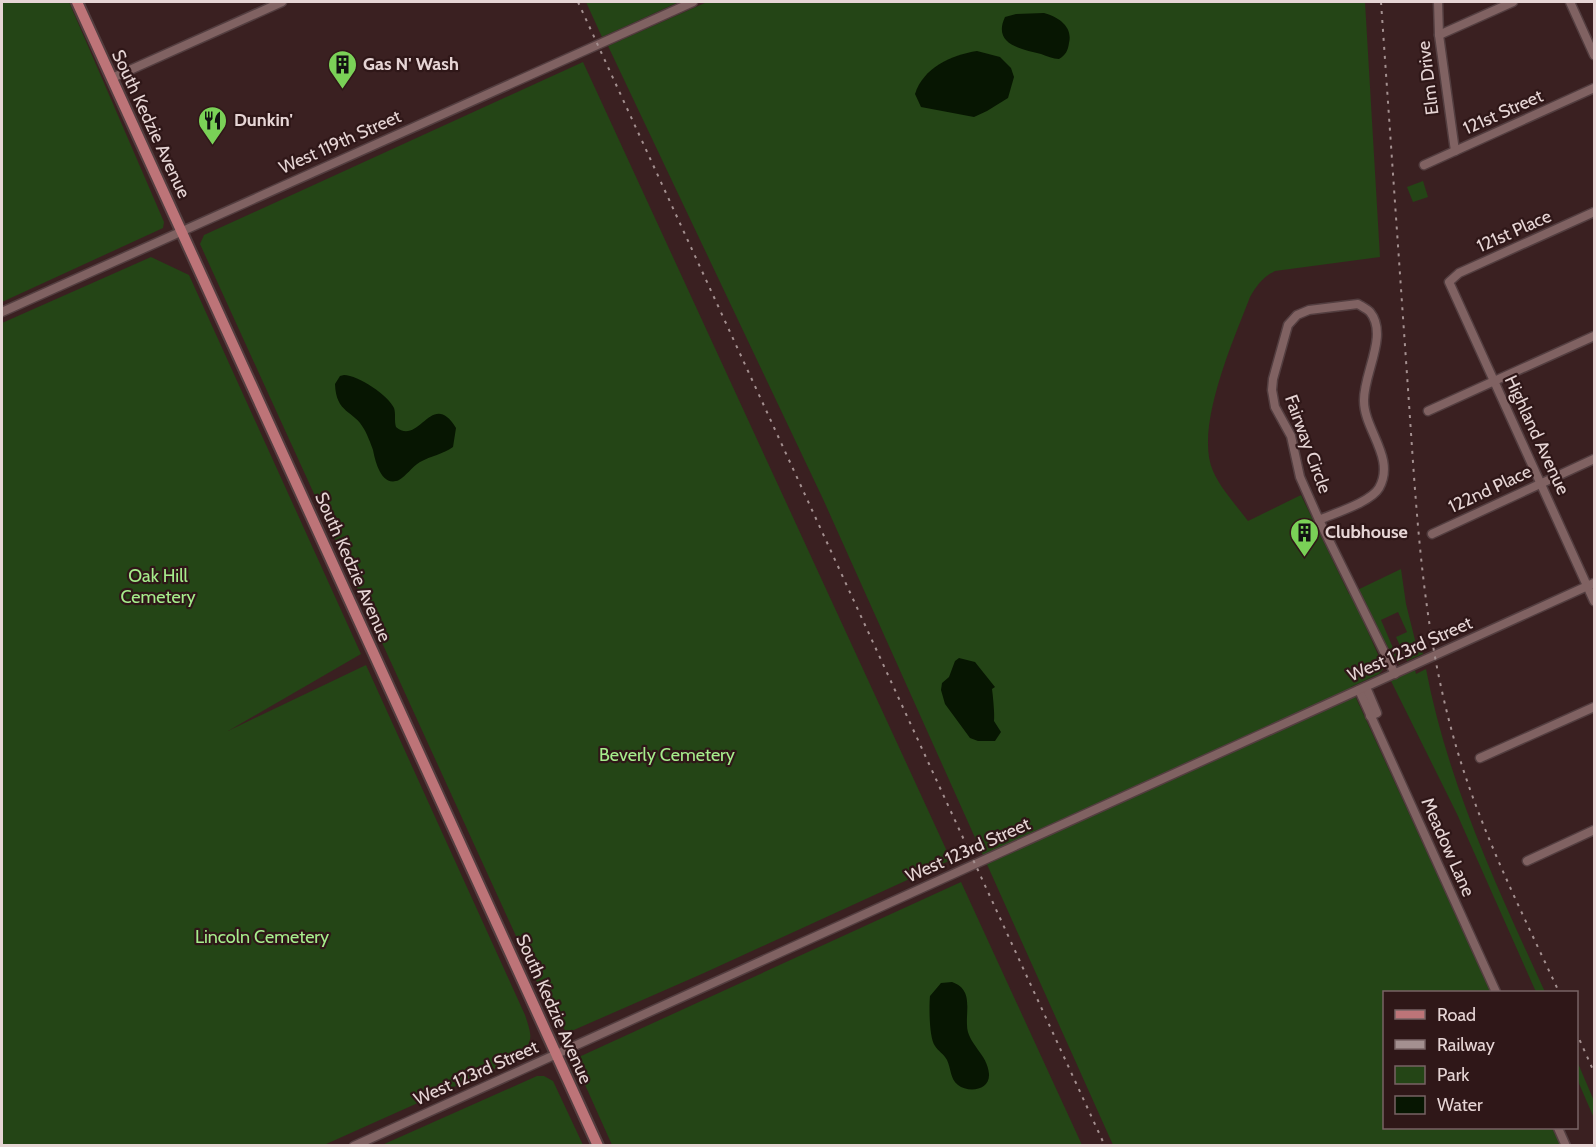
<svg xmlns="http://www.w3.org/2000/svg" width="1596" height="1147" font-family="Cabin,sans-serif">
  <rect width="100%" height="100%" fill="#3a2021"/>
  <g fill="#244516">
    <path d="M2,2H69L164,222L163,228L150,234L2,302Z"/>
    <path d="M586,2H679L602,37Z"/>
    <path d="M707,2H1365L1380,257L1275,271C1263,277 1257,285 1250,297C1234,339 1194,428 1213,471C1221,489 1236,505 1248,521L1301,495L1349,594L1401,569L1406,604L1417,648L1422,647L1423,654L1407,661L1396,637L1407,632L1398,612L1381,620L1400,664L1396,662L1373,620L1364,623L1384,668L1379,674L1351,687L1491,992H1384V1128H1552L1561,1145H1113L823,499L608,46Z"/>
    <path d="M583,62L951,860L704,973L567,1033L547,1004L200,244L204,235Z"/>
    <path d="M1423,181L1428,197L1413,202L1407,187Z"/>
    <path d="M151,257L189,275L361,654L228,731L366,665L525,1015C533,1039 534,1042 514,1060L324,1145H2V323Z"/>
    <path d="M1426,669C1448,784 1497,887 1545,992H1536L1457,814L1391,681L1415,670L1416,674Z"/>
    <path d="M961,882L1082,1145H612L578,1069L577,1061L581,1056Z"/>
    <path d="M1577,1061L1594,1101V1118L1577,1079Z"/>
    <path d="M537,1076H544L553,1081L583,1145H382Z"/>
  </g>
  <g fill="#071602">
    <path d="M1044,13C1059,17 1073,27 1069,43C1068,50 1066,55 1059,59C1053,59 1047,56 1041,54C1022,49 992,45 1005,17L1016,14Z"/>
    <path d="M977,51L1000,57L1011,68L1014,77L1008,98L987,111L974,117L921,107L915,94C923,68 951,55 977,51Z"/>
    <path d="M344,375C358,375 389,396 394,408C396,414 394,421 396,427C419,447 432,388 456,428L453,447C443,454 431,456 420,462C412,467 406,476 399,480C381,488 375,460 373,450C371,444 367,434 364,429C354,410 336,414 335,384L340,376Z"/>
    <path d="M959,658L975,662L995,687L992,689C993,696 995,716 994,721L1001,732L995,741H978L970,738L945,704L941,690L942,683L949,677L955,661Z"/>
    <path d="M952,982C973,989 966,1009 967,1025C967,1044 988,1054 989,1074C990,1091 968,1093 958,1085C950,1079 951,1068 947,1060C944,1054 938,1051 935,1046C929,1038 929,1006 930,996L941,983Z"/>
  </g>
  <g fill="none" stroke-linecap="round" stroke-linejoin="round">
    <defs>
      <g id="minor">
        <path d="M1438,2L1439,35L1455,151"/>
        <path d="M1570,2L1594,55"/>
        <path d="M1439,35L1513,2"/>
        <path d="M112,78L282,2"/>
        <path d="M1424,165L1594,88"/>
        <path d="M1594,212L1459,273L1449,282L1594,601"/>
        <path d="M1358,304C1361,306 1367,309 1370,312C1389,335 1363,374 1364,401C1364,430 1396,458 1379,488C1371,502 1335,513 1319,520L1300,477L1291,436L1275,407L1272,390L1273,379L1288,325L1297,315L1309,310Z"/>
        <path d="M2,312L693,2"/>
        <path d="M1428,411L1594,336"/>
        <path d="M1319,520L1395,674"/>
        <path d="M1432,534L1594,459"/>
        <path d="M1366,687L1377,713L1370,716"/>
        <path d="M1359,690L1496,992"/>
        <path d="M1480,758L1594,707"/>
        <path d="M1527,861L1594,830"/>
        <path d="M1558,1128L1566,1146"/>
        <path d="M354,1146L1594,583"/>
      </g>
      <path id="major" d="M77,2L598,1146"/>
    </defs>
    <use href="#minor" stroke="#533e40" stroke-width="11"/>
    <use href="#major" stroke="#533e40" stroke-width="14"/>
    <use href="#minor" stroke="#806262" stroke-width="8"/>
    <use href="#major" stroke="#bd7478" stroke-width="10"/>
    <g stroke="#a49090" stroke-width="2" stroke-dasharray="3 6" stroke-linecap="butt">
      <path d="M578,2L1105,1146"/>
      <path d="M1381,2C1390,131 1399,260 1408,389C1416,503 1421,617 1451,728C1475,820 1519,906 1559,992"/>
      <path d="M1576,1032L1594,1072"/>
    </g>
  </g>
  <defs>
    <symbol id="building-pin" viewBox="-11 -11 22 30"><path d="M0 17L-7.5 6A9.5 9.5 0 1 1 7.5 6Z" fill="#7ad157" stroke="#2f1718"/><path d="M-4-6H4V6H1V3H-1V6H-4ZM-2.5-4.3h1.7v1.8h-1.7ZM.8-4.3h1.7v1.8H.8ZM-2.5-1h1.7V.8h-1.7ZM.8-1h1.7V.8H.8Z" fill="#111"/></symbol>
    <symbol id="restaurant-pin" viewBox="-11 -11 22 30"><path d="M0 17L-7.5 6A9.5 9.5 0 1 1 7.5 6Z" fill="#7ad157" stroke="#2f1718"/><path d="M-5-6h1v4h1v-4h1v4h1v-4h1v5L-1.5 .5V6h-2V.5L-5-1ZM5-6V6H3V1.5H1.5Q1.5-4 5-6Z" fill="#111"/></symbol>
  </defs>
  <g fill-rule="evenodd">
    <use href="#building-pin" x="326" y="48" width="33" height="45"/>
    <use href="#restaurant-pin" x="196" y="104" width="33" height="45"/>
    <use href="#building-pin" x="1288" y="516" width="33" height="45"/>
  </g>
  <g text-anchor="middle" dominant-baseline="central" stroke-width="4.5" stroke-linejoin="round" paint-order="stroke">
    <g font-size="18" font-weight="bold" fill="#e6d5d5" stroke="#2f1718" text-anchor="start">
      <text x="363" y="64">Gas N' Wash</text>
      <text x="234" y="120">Dunkin'</text>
      <text x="1325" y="532">Clubhouse</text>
    </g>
    <g font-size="18" fill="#e6d5d5" stroke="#2f1718">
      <text transform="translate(1428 78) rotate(-97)">Elm Drive</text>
      <text transform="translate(1503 112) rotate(-24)">121st Street</text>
      <text transform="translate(151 124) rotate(65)">South Kedzie Avenue</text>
      <text transform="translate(340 142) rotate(-24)">West 119th Street</text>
      <text transform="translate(1514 231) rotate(-24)">121st Place</text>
      <text transform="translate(1537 435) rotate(65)">Highland Avenue</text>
      <text transform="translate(1308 444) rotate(70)">Fairway Circle</text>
      <text transform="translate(1490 489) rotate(-25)">122nd Place</text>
      <text transform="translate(353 567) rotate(66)">South Kedzie Avenue</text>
      <text transform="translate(1410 649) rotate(-24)">West 123rd Street</text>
      <text transform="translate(1448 847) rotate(66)">Meadow Lane</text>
      <text transform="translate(968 850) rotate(-24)">West 123rd Street</text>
      <text transform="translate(554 1009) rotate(66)">South Kedzie Avenue</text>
      <text transform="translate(476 1073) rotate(-24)">West 123rd Street</text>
    </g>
    <g font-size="18" fill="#a6ed8c" stroke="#2f1718">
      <text x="158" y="576">Oak Hill<tspan x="158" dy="21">Cemetery</tspan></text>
      <text x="667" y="755">Beverly Cemetery</text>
      <text x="262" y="937">Lincoln Cemetery</text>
    </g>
  </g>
  <rect width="1596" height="1147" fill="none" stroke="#e6d5d5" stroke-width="6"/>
  <rect x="1383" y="991" width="195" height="138" fill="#2f1718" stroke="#786364" stroke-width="1.5"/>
  <rect x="1395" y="1010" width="30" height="9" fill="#bd7478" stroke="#786364" stroke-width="1.5"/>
  <text x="1437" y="1021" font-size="18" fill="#e6d5d5">Road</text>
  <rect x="1395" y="1040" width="30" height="9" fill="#a49090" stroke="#786364" stroke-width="1.5"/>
  <text x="1437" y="1051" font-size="18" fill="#e6d5d5">Railway</text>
  <rect x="1395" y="1066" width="30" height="18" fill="#244516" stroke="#786364" stroke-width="1.5"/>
  <text x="1437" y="1081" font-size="18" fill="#e6d5d5">Park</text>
  <rect x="1395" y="1096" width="30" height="18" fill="#071602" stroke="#786364" stroke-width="1.5"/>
  <text x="1437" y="1111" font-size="18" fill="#e6d5d5">Water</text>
</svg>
